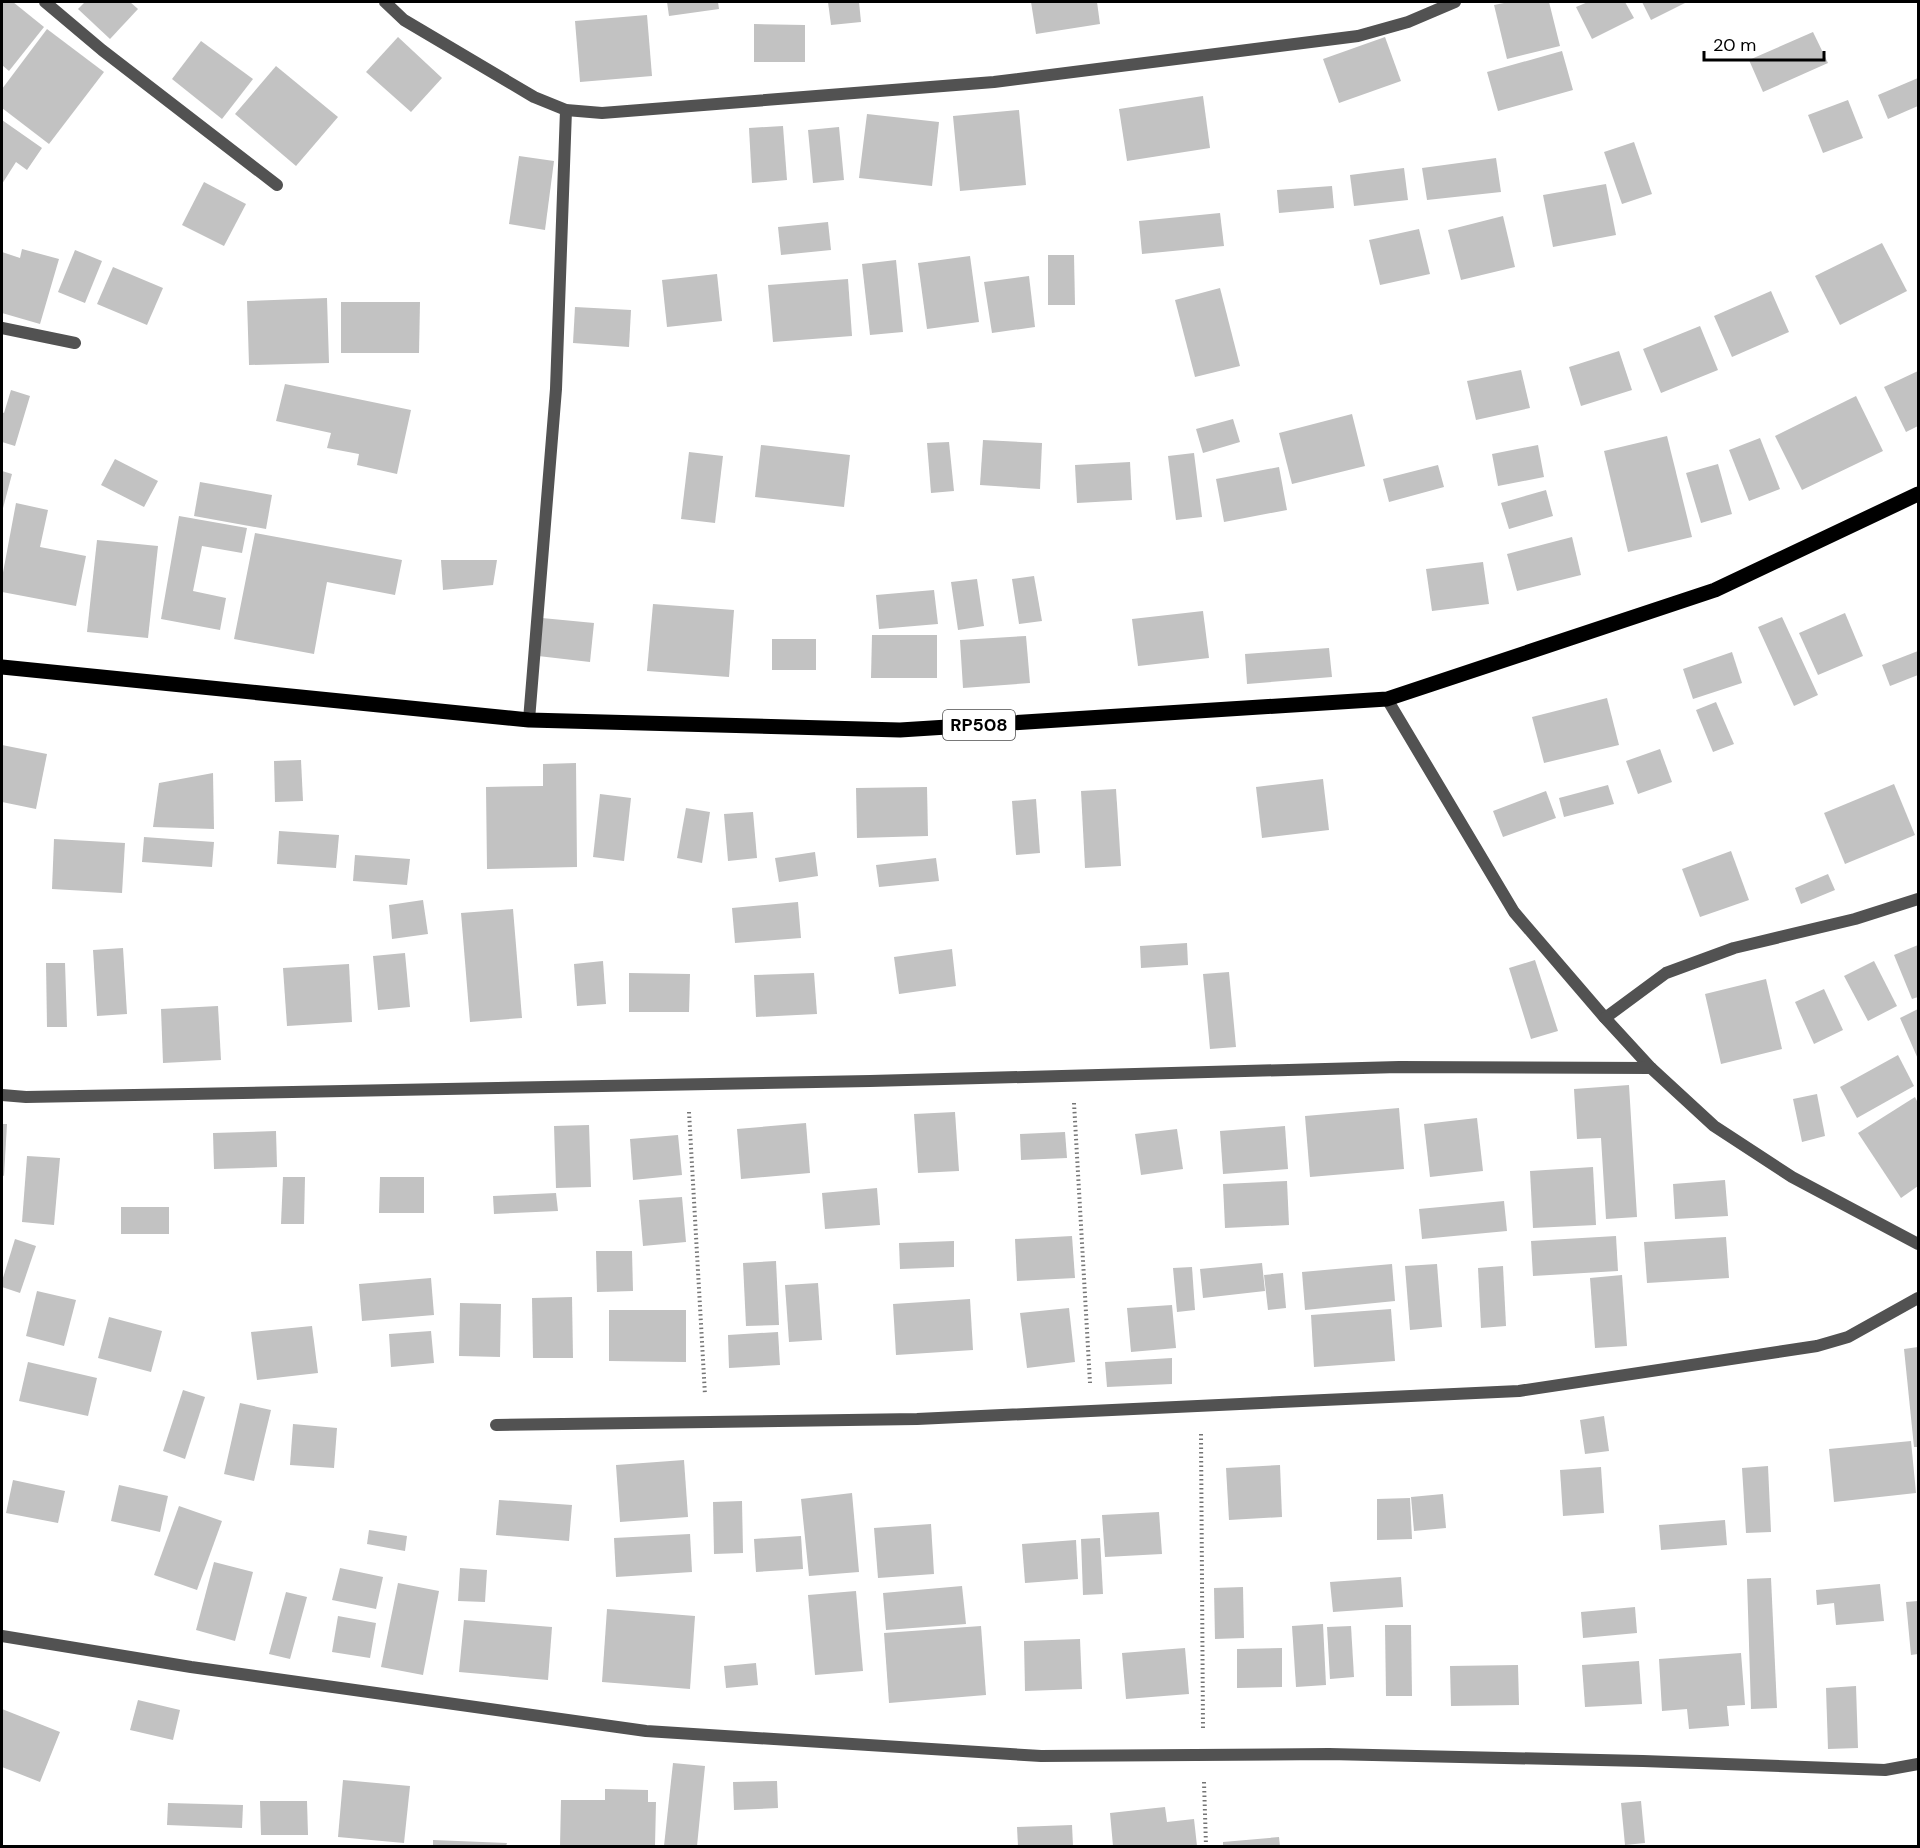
<svg xmlns="http://www.w3.org/2000/svg" width="1920" height="1848" font-family="'DM Sans',sans-serif">
  <rect width="100%" height="100%" fill="#fff"/>
  <g fill="#c2c2c2">
    <path d="M2,2H13L44,27L9,71L2,65Z"/>
    <path d="M85,2H130L138,9L110,39L78,9Z"/>
    <path d="M667,2H718L719,9L669,16Z"/>
    <path d="M828,2H859L861,22L831,25Z"/>
    <path d="M1031,2H1097L1100,24L1036,34Z"/>
    <path d="M1509,2H1549L1560,46L1507,59L1494,5Z"/>
    <path d="M1588,2H1625L1634,18L1592,39L1576,7Z"/>
    <path d="M1642,2H1687L1651,20Z"/>
    <path d="M647,15L652,76L580,82L575,21Z"/>
    <path d="M754,24L805,25V62H754Z"/>
    <path d="M47,29L104,72L49,144L2,108V89Z"/>
    <path d="M1813,32L1828,63L1763,92L1749,60Z"/>
    <path d="M398,37L442,78L411,112L366,72Z"/>
    <path d="M1385,37L1401,81L1339,103L1323,59Z"/>
    <path d="M201,41L253,79L222,119L172,79Z"/>
    <path d="M1562,51L1573,90L1498,111L1487,72Z"/>
    <path d="M276,66L338,117L296,166L235,114Z"/>
    <path d="M1918,78V106L1888,119L1878,95Z"/>
    <path d="M1203,96L1210,148L1127,161L1119,109Z"/>
    <path d="M1848,100L1863,138L1823,153L1808,115Z"/>
    <path d="M1019,110L1026,185L960,191L953,116Z"/>
    <path d="M867,114L939,122L932,186L859,178Z"/>
    <path d="M2,120L42,148L27,170L16,162L2,184Z"/>
    <path d="M783,126L787,180L752,183L749,128Z"/>
    <path d="M839,127L844,180L813,183L808,130Z"/>
    <path d="M1634,142L1652,194L1622,204L1604,152Z"/>
    <path d="M519,156L554,161L545,230L509,224Z"/>
    <path d="M1496,158L1501,192L1427,200L1422,168Z"/>
    <path d="M1404,168L1408,200L1354,206L1350,175Z"/>
    <path d="M204,182L246,204L224,246L182,225Z"/>
    <path d="M1606,184L1616,235L1553,247L1543,195Z"/>
    <path d="M1332,186L1334,208L1279,213L1277,190Z"/>
    <path d="M1220,213L1224,246L1142,254L1139,221Z"/>
    <path d="M1503,216L1515,267L1461,280L1448,230Z"/>
    <path d="M828,222L831,250L781,255L778,227Z"/>
    <path d="M1419,229L1430,274L1380,285L1369,240Z"/>
    <path d="M1882,243L1907,291L1840,325L1815,276Z"/>
    <path d="M22,249L59,259L40,324L2,313V252L20,258Z"/>
    <path d="M75,250L102,261L85,303L58,292Z"/>
    <path d="M1048,255H1074L1075,305H1048Z"/>
    <path d="M970,256L979,322L927,329L918,263Z"/>
    <path d="M896,260L903,332L870,335L862,264Z"/>
    <path d="M113,267L163,288L147,325L97,304Z"/>
    <path d="M717,274L722,321L667,327L662,280Z"/>
    <path d="M1029,276L1035,327L992,333L984,282Z"/>
    <path d="M848,279L852,336L773,342L768,285Z"/>
    <path d="M1220,288L1240,366L1195,377L1175,300Z"/>
    <path d="M1771,291L1789,332L1732,357L1714,316Z"/>
    <path d="M327,298L329,363L249,365L247,301Z"/>
    <path d="M341,302H420L419,353H341Z"/>
    <path d="M575,307L631,310L629,347L573,343Z"/>
    <path d="M1700,326L1718,370L1661,393L1643,349Z"/>
    <path d="M1619,351L1632,390L1581,406L1569,367Z"/>
    <path d="M1521,370L1530,408L1476,420L1467,381Z"/>
    <path d="M1918,371V426L1906,432L1884,387Z"/>
    <path d="M285,384L411,410L397,474L357,465L359,454L327,448L331,433L276,421Z"/>
    <path d="M11,390L30,396L15,446L2,442V412L4,413Z"/>
    <path d="M1856,396L1883,451L1802,490L1775,436Z"/>
    <path d="M1352,414L1365,466L1292,484L1279,433Z"/>
    <path d="M1233,419L1240,442L1203,453L1196,429Z"/>
    <path d="M1667,436L1692,537L1628,552L1604,451Z"/>
    <path d="M1760,438L1780,489L1749,501L1729,450Z"/>
    <path d="M983,440L1042,443L1040,489L980,485Z"/>
    <path d="M949,442L954,491L931,493L927,443Z"/>
    <path d="M761,445L850,455L844,507L755,497Z"/>
    <path d="M1538,445L1544,477L1498,486L1492,454Z"/>
    <path d="M689,452L723,456L715,523L681,519Z"/>
    <path d="M1194,453L1202,517L1176,520L1168,456Z"/>
    <path d="M115,459L158,481L144,507L101,485Z"/>
    <path d="M1130,462L1132,500L1077,503L1075,465Z"/>
    <path d="M1718,464L1732,514L1701,523L1686,473Z"/>
    <path d="M1438,465L1444,487L1389,502L1383,479Z"/>
    <path d="M1279,467L1287,510L1224,522L1216,479Z"/>
    <path d="M2,471L12,474L2,512Z"/>
    <path d="M200,482L272,495L266,529L194,516Z"/>
    <path d="M1546,490L1553,516L1509,529L1501,503Z"/>
    <path d="M16,503L48,510L40,547L86,556L76,606L2,592V578Z"/>
    <path d="M179,516L247,528L242,553L202,546L193,591L226,598L220,630L161,619Z"/>
    <path d="M255,533L402,560L395,595L327,582L314,654L234,639Z"/>
    <path d="M1572,537L1581,575L1517,591L1507,554Z"/>
    <path d="M97,540L158,546L148,638L87,632Z"/>
    <path d="M441,560H497L493,585L443,590Z"/>
    <path d="M1483,562L1489,604L1432,611L1426,569Z"/>
    <path d="M1034,576L1042,621L1019,624L1012,579Z"/>
    <path d="M977,579L984,626L958,630L951,582Z"/>
    <path d="M934,590L938,624L879,629L876,595Z"/>
    <path d="M653,604L734,610L729,677L647,671Z"/>
    <path d="M1203,611L1209,658L1138,666L1132,619Z"/>
    <path d="M1845,613L1863,656L1818,675L1799,633Z"/>
    <path d="M1782,617L1818,695L1794,706L1758,627Z"/>
    <path d="M542,618L594,623L590,662L538,656Z"/>
    <path d="M872,635H937V678H871Z"/>
    <path d="M1026,636L1030,683L963,688L960,640Z"/>
    <rect x="772" y="639" width="44" height="31"/>
    <path d="M1329,648L1332,677L1247,684L1245,654Z"/>
    <path d="M1918,651V675L1890,686L1882,665Z"/>
    <path d="M1732,652L1742,683L1693,699L1683,669Z"/>
    <path d="M1607,698L1619,745L1544,763L1532,717Z"/>
    <path d="M1716,702L1734,744L1713,752L1696,710Z"/>
    <path d="M2,745L47,754L36,809L2,802Z"/>
    <path d="M1660,749L1672,782L1638,794L1626,761Z"/>
    <path d="M301,760L303,801L275,802L274,761Z"/>
    <path d="M576,763L577,867L487,869L486,787L543,786V764Z"/>
    <path d="M213,773L214,829L153,827L159,783Z"/>
    <path d="M1323,779L1329,830L1262,838L1256,787Z"/>
    <path d="M1894,784L1915,835L1845,864L1824,813Z"/>
    <path d="M1608,785L1614,804L1564,817L1559,798Z"/>
    <path d="M927,787L928,836L857,838L856,788Z"/>
    <path d="M1116,789L1121,866L1085,868L1081,791Z"/>
    <path d="M1546,791L1556,818L1503,837L1493,811Z"/>
    <path d="M600,794L631,798L624,861L593,857Z"/>
    <path d="M1036,799L1040,853L1016,855L1012,801Z"/>
    <path d="M686,808L710,812L702,863L677,858Z"/>
    <path d="M753,812L757,858L728,861L724,814Z"/>
    <path d="M279,831L339,835L336,868L277,864Z"/>
    <path d="M144,837L214,842L212,867L142,862Z"/>
    <path d="M54,839L125,843L122,893L52,889Z"/>
    <path d="M1731,851L1749,900L1700,917L1682,869Z"/>
    <path d="M815,852L818,876L779,882L775,858Z"/>
    <path d="M355,855L410,859L407,885L353,881Z"/>
    <path d="M936,858L939,881L879,887L876,865Z"/>
    <path d="M1828,874L1835,890L1801,904L1795,888Z"/>
    <path d="M423,900L428,934L392,939L389,905Z"/>
    <path d="M798,902L801,938L735,943L732,908Z"/>
    <path d="M513,909L522,1018L470,1022L461,913Z"/>
    <path d="M1187,943L1188,965L1141,968L1140,946Z"/>
    <path d="M1918,945V997L1912,999L1894,955Z"/>
    <path d="M123,948L127,1014L97,1016L93,950Z"/>
    <path d="M952,949L956,986L899,994L894,957Z"/>
    <path d="M405,953L410,1007L378,1010L373,956Z"/>
    <path d="M1535,960L1558,1031L1531,1039L1509,968Z"/>
    <path d="M603,961L606,1004L577,1006L574,964Z"/>
    <path d="M1874,961L1897,1006L1868,1021L1844,976Z"/>
    <path d="M46,963H65L67,1027H47Z"/>
    <path d="M349,964L352,1022L287,1026L283,968Z"/>
    <path d="M1229,972L1236,1047L1210,1049L1203,974Z"/>
    <path d="M629,973L690,974L689,1012H629Z"/>
    <path d="M814,973L817,1014L756,1017L754,975Z"/>
    <path d="M1766,979L1782,1049L1721,1064L1705,994Z"/>
    <path d="M1824,989L1843,1030L1814,1044L1795,1002Z"/>
    <path d="M218,1006L221,1060L163,1063L161,1009Z"/>
    <path d="M1918,1009V1059L1900,1018Z"/>
    <path d="M1898,1055L1914,1086L1857,1118L1840,1087Z"/>
    <path d="M1629,1085L1637,1217L1606,1219L1601,1138L1577,1139L1574,1089Z"/>
    <path d="M1817,1094L1825,1136L1802,1142L1793,1099Z"/>
    <path d="M1915,1097L1918,1103V1186L1901,1198L1858,1133Z"/>
    <path d="M1399,1108L1404,1169L1310,1177L1305,1116Z"/>
    <path d="M955,1112L959,1171L918,1173L914,1114Z"/>
    <path d="M1477,1118L1483,1171L1430,1177L1424,1124Z"/>
    <path d="M806,1123L810,1173L741,1179L737,1129Z"/>
    <path d="M2,1124H7L4,1176L2,1175Z"/>
    <path d="M589,1125L591,1187L556,1188L554,1126Z"/>
    <path d="M1285,1126L1288,1169L1223,1174L1220,1131Z"/>
    <path d="M1177,1129L1183,1169L1141,1175L1135,1134Z"/>
    <path d="M276,1131L277,1167L214,1169L213,1133Z"/>
    <path d="M1065,1132L1067,1158L1021,1160L1020,1134Z"/>
    <path d="M678,1135L682,1175L633,1180L630,1139Z"/>
    <path d="M27,1156L60,1158L54,1225L22,1222Z"/>
    <path d="M1593,1167L1596,1225L1533,1228L1530,1171Z"/>
    <path d="M283,1177H305L304,1224H281Z"/>
    <path d="M380,1177H424V1213H379Z"/>
    <path d="M1725,1180L1728,1216L1675,1219L1673,1184Z"/>
    <path d="M1287,1181L1289,1225L1225,1228L1223,1184Z"/>
    <path d="M877,1188L880,1225L825,1229L822,1193Z"/>
    <path d="M556,1193L558,1211L494,1214L493,1196Z"/>
    <path d="M682,1197L686,1242L643,1246L639,1200Z"/>
    <path d="M1504,1201L1507,1231L1422,1239L1419,1209Z"/>
    <rect x="121" y="1207" width="48" height="27"/>
    <path d="M1072,1236L1075,1278L1017,1281L1015,1239Z"/>
    <path d="M1616,1236L1618,1271L1533,1276L1531,1241Z"/>
    <path d="M1726,1237L1729,1278L1647,1283L1644,1242Z"/>
    <path d="M15,1239L36,1246L20,1293L2,1287V1281Z"/>
    <path d="M954,1241V1267L900,1269L899,1243Z"/>
    <path d="M596,1251H632L633,1291L597,1292Z"/>
    <path d="M776,1261L779,1325L746,1326L743,1263Z"/>
    <path d="M1262,1263L1265,1291L1203,1298L1200,1269Z"/>
    <path d="M1392,1264L1395,1301L1305,1310L1302,1272Z"/>
    <path d="M1437,1264L1442,1327L1410,1330L1405,1266Z"/>
    <path d="M1503,1266L1506,1326L1481,1328L1478,1268Z"/>
    <path d="M1192,1267L1195,1310L1177,1312L1173,1268Z"/>
    <path d="M1283,1273L1286,1308L1268,1310L1264,1275Z"/>
    <path d="M1622,1275L1627,1346L1595,1348L1590,1278Z"/>
    <path d="M431,1278L434,1315L362,1321L359,1284Z"/>
    <path d="M818,1283L822,1340L789,1342L785,1285Z"/>
    <path d="M37,1291L76,1300L64,1346L26,1336Z"/>
    <path d="M572,1297L573,1358H533L532,1298Z"/>
    <path d="M970,1299L973,1350L896,1355L893,1304Z"/>
    <path d="M460,1303L501,1304L500,1357L459,1356Z"/>
    <path d="M1172,1305L1176,1348L1131,1352L1127,1308Z"/>
    <path d="M1069,1308L1075,1362L1027,1368L1020,1313Z"/>
    <path d="M1391,1309L1395,1361L1314,1367L1311,1315Z"/>
    <path d="M609,1310H686V1362L609,1361Z"/>
    <path d="M109,1317L162,1331L151,1372L98,1358Z"/>
    <path d="M312,1326L318,1373L257,1380L251,1332Z"/>
    <path d="M431,1331L434,1363L391,1367L389,1334Z"/>
    <path d="M778,1332L780,1365L729,1368L728,1335Z"/>
    <path d="M1918,1347V1447H1914L1904,1349Z"/>
    <path d="M1172,1358V1384L1107,1387L1105,1362Z"/>
    <path d="M28,1362L97,1378L88,1416L19,1401Z"/>
    <path d="M183,1390L205,1397L185,1459L163,1451Z"/>
    <path d="M240,1403L271,1410L254,1481L224,1474Z"/>
    <path d="M1604,1416L1609,1451L1585,1454L1580,1420Z"/>
    <path d="M293,1424L337,1428L334,1468L290,1465Z"/>
    <path d="M1911,1441L1916,1493L1834,1502L1829,1449Z"/>
    <path d="M684,1460L688,1517L620,1522L616,1465Z"/>
    <path d="M1280,1465L1282,1517L1229,1520L1226,1468Z"/>
    <path d="M1768,1466L1771,1532L1746,1533L1742,1468Z"/>
    <path d="M1601,1467L1604,1513L1563,1516L1560,1470Z"/>
    <path d="M13,1480L65,1491L58,1523L6,1513Z"/>
    <path d="M119,1485L168,1496L160,1532L111,1521Z"/>
    <path d="M852,1493L859,1572L809,1576L801,1499Z"/>
    <path d="M1443,1494L1446,1528L1414,1531L1411,1497Z"/>
    <path d="M1410,1498L1412,1539L1377,1540V1499Z"/>
    <path d="M499,1500L572,1505L569,1541L496,1535Z"/>
    <path d="M742,1501L743,1553L714,1554L713,1502Z"/>
    <path d="M179,1506L222,1521L197,1590L154,1575Z"/>
    <path d="M1159,1512L1162,1554L1105,1557L1102,1515Z"/>
    <path d="M1725,1520L1727,1545L1661,1550L1659,1525Z"/>
    <path d="M931,1524L934,1574L878,1578L874,1528Z"/>
    <path d="M369,1530L407,1536L405,1551L367,1544Z"/>
    <path d="M690,1534L692,1572L616,1577L614,1538Z"/>
    <path d="M801,1536L803,1569L756,1572L754,1539Z"/>
    <path d="M1100,1538L1103,1594L1083,1595L1081,1539Z"/>
    <path d="M1076,1540L1078,1579L1025,1583L1022,1544Z"/>
    <path d="M214,1562L253,1572L235,1641L196,1630Z"/>
    <path d="M340,1568L383,1577L376,1609L332,1600Z"/>
    <path d="M460,1568L487,1570L485,1602L458,1601Z"/>
    <path d="M1401,1577L1403,1607L1333,1612L1330,1582Z"/>
    <path d="M1771,1578L1777,1708L1751,1709L1747,1579Z"/>
    <path d="M398,1583L439,1591L423,1675L381,1667Z"/>
    <path d="M1880,1584L1884,1621L1836,1625L1834,1603L1817,1605L1816,1590Z"/>
    <path d="M962,1586L966,1624L886,1630L883,1593Z"/>
    <path d="M1243,1587L1244,1638L1215,1639L1214,1588Z"/>
    <path d="M856,1591L863,1671L815,1675L808,1595Z"/>
    <path d="M286,1592L307,1597L290,1659L269,1654Z"/>
    <path d="M1918,1601V1654L1911,1655L1906,1602Z"/>
    <path d="M1635,1607L1637,1633L1583,1638L1581,1612Z"/>
    <path d="M607,1609L695,1616L690,1689L602,1682Z"/>
    <path d="M338,1616L376,1623L370,1658L332,1652Z"/>
    <path d="M464,1620L552,1627L548,1680L459,1672Z"/>
    <path d="M1323,1624L1326,1685L1296,1687L1292,1626Z"/>
    <path d="M1385,1625H1411L1412,1696H1386Z"/>
    <path d="M981,1626L986,1695L889,1703L884,1633Z"/>
    <path d="M1351,1626L1354,1677L1330,1679L1327,1627Z"/>
    <path d="M1080,1639L1082,1689L1025,1691L1024,1641Z"/>
    <path d="M1185,1648L1189,1694L1126,1699L1122,1653Z"/>
    <path d="M1282,1648V1687L1237,1688V1649Z"/>
    <path d="M1741,1653L1745,1705L1727,1706L1729,1726L1689,1729L1687,1709L1662,1711L1659,1659Z"/>
    <path d="M1639,1661L1642,1704L1585,1707L1582,1665Z"/>
    <path d="M756,1663L758,1685L726,1688L724,1666Z"/>
    <path d="M1518,1665L1519,1705L1451,1706L1450,1666Z"/>
    <path d="M1856,1686L1858,1748L1828,1749L1826,1688Z"/>
    <path d="M138,1700L180,1710L173,1740L130,1730Z"/>
    <path d="M2,1709L60,1732L40,1782L2,1767Z"/>
    <path d="M673,1763L705,1766L697,1846H664Z"/>
    <path d="M343,1780L410,1786L404,1843L338,1837Z"/>
    <path d="M777,1781L778,1808L734,1810L733,1782Z"/>
    <path d="M605,1789L648,1790V1802H656L655,1846H560L561,1800H605Z"/>
    <path d="M260,1801H307L308,1835H261Z"/>
    <path d="M1641,1801L1645,1843L1625,1845L1621,1803Z"/>
    <path d="M168,1803L243,1805L242,1828L167,1825Z"/>
    <path d="M1165,1807L1167,1822L1194,1819L1197,1846H1113L1110,1813Z"/>
    <path d="M1072,1825L1073,1846H1018L1017,1827Z"/>
    <path d="M1279,1837L1280,1846H1223V1842Z"/>
    <path d="M433,1840L507,1843L506,1846H433Z"/>
  </g>
  <g fill="none" stroke-linecap="round" stroke-linejoin="round">
    <g stroke="#747474" stroke-width="4" stroke-dasharray="1.5 3" stroke-linecap="butt">
      <path d="M1074,1103L1090,1383"/>
      <path d="M689,1112L705,1395"/>
      <path d="M1201,1434L1203,1729"/>
      <path d="M1204,1782L1206,1846"/>
    </g>
    <g stroke="#525252" stroke-width="12">
      <path d="M45,2L102,50L277,185"/>
      <path d="M385,2L404,20L534,97L566,110L602,113L994,82L1358,36L1408,22L1455,2"/>
      <path d="M2,328L75,343"/>
      <path d="M1387,699L1514,912L1605,1018L1651,1068L1714,1126L1792,1177L1918,1244"/>
      <path d="M529,720L556,389L566,110"/>
      <path d="M1605,1018L1666,973L1734,948L1855,919L1918,899"/>
      <path d="M2,1095L26,1097L870,1081L1399,1067L1651,1068"/>
      <path d="M496,1425L917,1419L1519,1391L1817,1346L1848,1337L1918,1298"/>
      <path d="M2,1636L191,1667L646,1731L1041,1756L1329,1754L1643,1761L1885,1770L1918,1764"/>
    </g>
    <path stroke="#000" stroke-width="15" d="M2,667L529,720L900,730L1387,699L1715,590L1918,494"/>
  </g>
  <g text-anchor="middle" dominant-baseline="central" stroke-width="4.5" stroke-linejoin="round" paint-order="stroke">
    <rect fill="#fff" stroke="#4c4c4c" stroke-width="1.5" x="943" y="710" width="72" height="30" rx="4.5"/>
    <g font-size="18" font-weight="bold" fill="#000">
      <text x="979" y="725">RP508</text>
    </g>
  </g>
  <rect width="1920" height="1848" fill="none" stroke="#000000" stroke-width="6"/>
  <path d="M1704 51v9h120v-9" fill="none" stroke="#000000" stroke-width="3"/>
  <text x="1713" y="51" font-size="18" fill="#000000" stroke="#ffffff" stroke-width="4.5" paint-order="stroke">20 m</text>
</svg>
